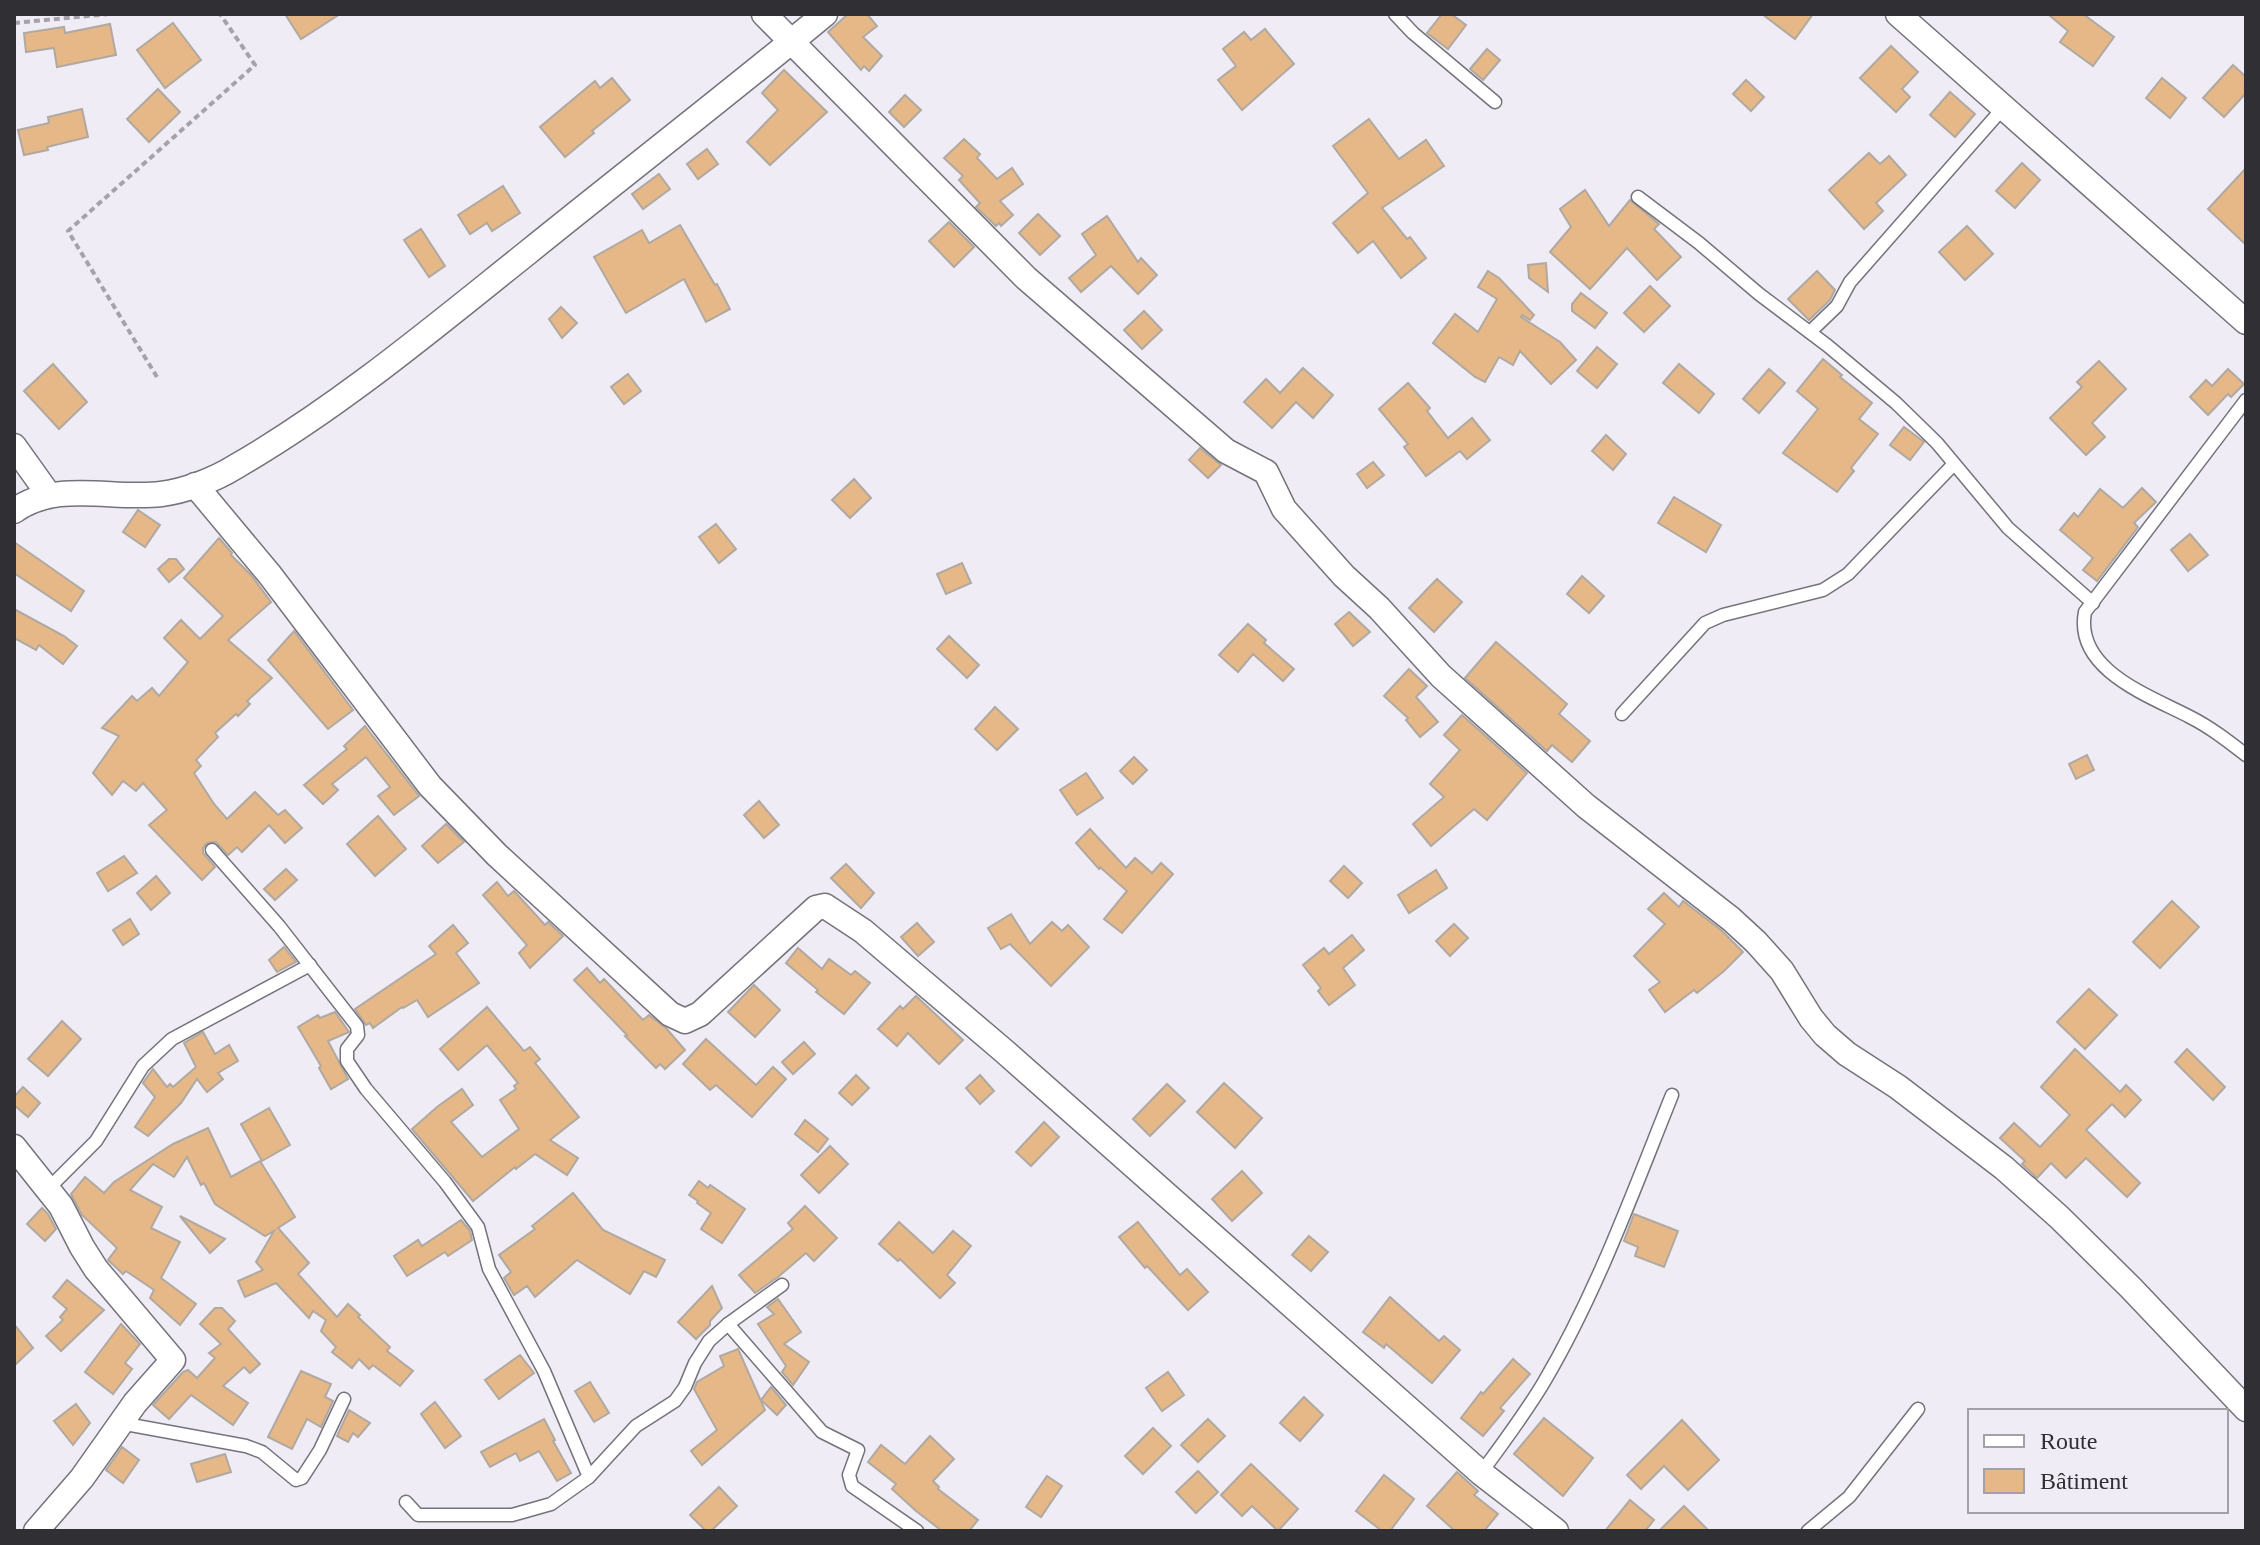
<svg xmlns="http://www.w3.org/2000/svg" width="2260" height="1545" font-family="Georgia,serif">
  <rect width="100%" height="100%" fill="#efecf6"/>
  <g fill="#e7b887" stroke="#b0a9a1" stroke-width="2">
    <path d="M285,14H340L301,39Z"/>
    <path d="M848,14H867L877,26L863,37L882,56L869,71L864,66L861,70L828,32Z"/>
    <path d="M1442,14H1451L1466,25L1448,49L1427,33Z"/>
    <path d="M1762,14H1813L1795,39Z"/>
    <path d="M2048,14H2083L2114,37L2093,66L2060,42L2068,31Z"/>
    <path d="M173,23L201,60L165,88L137,50Z"/>
    <path d="M110,24L116,55L57,67L54,48L26,52L24,33L64,27L65,33Z"/>
    <path d="M1265,29L1294,64L1242,110L1218,80L1236,66L1223,49L1244,32L1251,40Z"/>
    <path d="M1891,46L1918,72L1902,89L1910,97L1896,112L1860,78Z"/>
    <path d="M1487,49L1500,60L1483,80L1470,69Z"/>
    <path d="M2233,65L2246,77V93L2224,117L2203,98Z"/>
    <path d="M784,70L827,112L770,165L747,142L778,110L762,93Z"/>
    <path d="M612,78L630,100L592,131L594,133L565,157L540,127L595,81L600,88Z"/>
    <path d="M2162,78L2186,98L2170,118L2146,98Z"/>
    <path d="M1746,80L1764,97L1751,111L1733,94Z"/>
    <path d="M158,89L180,112L149,142L127,119Z"/>
    <path d="M1950,92L1975,114L1955,137L1930,115Z"/>
    <path d="M905,95L921,110L904,127L889,112Z"/>
    <path d="M82,109L88,137L47,147L48,150L24,155L18,130L49,123L48,117Z"/>
    <path d="M1369,119L1399,159L1426,140L1444,166L1382,208L1407,239L1410,237L1426,258L1401,278L1373,241L1358,253L1333,223L1368,193L1333,146Z"/>
    <path d="M964,139L980,154L977,158L997,179L1012,168L1023,184L1000,201L1013,215L1001,226L999,223L996,226L976,207L980,203L959,180L963,176L944,158Z"/>
    <path d="M707,149L718,164L698,179L687,164Z"/>
    <path d="M1869,153L1880,164L1889,156L1906,175L1876,203L1883,211L1864,229L1829,190Z"/>
    <path d="M2022,163L2040,180L2015,208L1996,191Z"/>
    <path d="M2246,168V245L2208,209Z"/>
    <path d="M659,174L670,189L643,209L632,194Z"/>
    <path d="M503,186L520,213L492,231L487,223L470,234L458,215Z"/>
    <path d="M1585,190L1609,226L1630,200L1659,224L1654,229L1681,257L1657,280L1627,248L1590,289L1550,252L1571,227L1560,209Z"/>
    <path d="M1038,214L1060,236L1040,255L1019,233Z"/>
    <path d="M1107,216L1138,262L1141,258L1157,275L1138,294L1111,266L1081,292L1069,278L1096,255L1082,234Z"/>
    <path d="M949,222L974,247L954,267L929,241Z"/>
    <path d="M680,225L715,285L717,284L730,309L706,322L684,279L626,313L594,257L642,230L649,243Z"/>
    <path d="M1967,226L1993,254L1965,280L1939,252Z"/>
    <path d="M421,229L445,266L429,277L404,240Z"/>
    <path d="M1546,263L1548,292L1529,278L1528,265Z"/>
    <path d="M1488,271L1499,278L1534,315L1530,320L1522,315L1521,317L1560,342L1576,360L1551,384L1520,351L1513,365L1499,357L1485,382L1475,377L1433,343L1455,314L1478,332L1497,299L1478,287Z"/>
    <path d="M1817,271L1835,290L1830,300L1809,320L1788,299Z"/>
    <path d="M1650,286L1670,306L1644,332L1624,313Z"/>
    <path d="M1581,293L1607,313L1595,328L1572,311V304Z"/>
    <path d="M561,307L577,323L562,338L549,319Z"/>
    <path d="M1144,311L1162,330L1142,349L1124,330Z"/>
    <path d="M1597,347L1617,364L1597,388L1577,371Z"/>
    <path d="M1823,359L1842,375L1840,377L1872,403L1859,419L1878,434L1851,468L1854,471L1837,492L1783,453L1818,409L1797,391Z"/>
    <path d="M2099,361L2126,389L2092,423L2105,437L2086,455L2050,418L2082,387L2077,382Z"/>
    <path d="M53,364L87,402L59,429L24,391Z"/>
    <path d="M1679,364L1714,394L1699,413L1663,383Z"/>
    <path d="M1303,368L1333,395L1313,418L1296,402L1272,428L1244,402L1266,379L1280,393Z"/>
    <path d="M1769,369L1785,383L1759,413L1743,399Z"/>
    <path d="M2228,369L2244,384L2231,397L2228,394L2208,415L2190,397L2206,380L2212,386Z"/>
    <path d="M628,374L641,391L624,404L611,387Z"/>
    <path d="M1408,383L1430,408L1427,411L1448,438L1472,418L1490,440L1467,459L1460,451L1426,476L1404,447L1408,444L1379,409Z"/>
    <path d="M1904,427L1924,442L1910,460L1890,445Z"/>
    <path d="M1606,435L1626,454L1613,470L1592,451Z"/>
    <path d="M1200,448L1221,465L1208,478L1189,460Z"/>
    <path d="M1373,462L1384,475L1367,488L1357,474Z"/>
    <path d="M854,479L871,498L850,518L832,500Z"/>
    <path d="M2142,488L2156,502L2134,523L2138,527L2097,581L2083,570L2093,558L2060,530L2074,513L2078,517L2100,489L2123,508Z"/>
    <path d="M1674,497L1721,525L1706,552L1658,523Z"/>
    <path d="M138,510L160,525L145,547L123,532Z"/>
    <path d="M716,524L736,549L719,563L699,537Z"/>
    <path d="M2190,534L2208,555L2188,571L2171,550Z"/>
    <path d="M219,538L232,553L231,555L251,575L271,602L228,640L272,678L247,701L250,704L238,716L236,714L215,733L218,737L196,760L201,766L194,773L214,804L227,819L255,792L278,815L285,810L302,828L285,843L269,825L242,852L237,847L228,855L216,842L207,843L203,848V853L215,867L202,880L149,825L167,810L143,783L136,791L123,781L112,795L93,773L119,736L102,728L132,696L137,701L152,688L159,696L188,662L164,638L181,620L200,639L223,616L184,578Z"/>
    <path d="M14,542L84,591L71,611L14,573Z"/>
    <path d="M169,559H176L184,569L169,582L158,569Z"/>
    <path d="M962,563L971,583L946,594L937,574Z"/>
    <path d="M1582,576L1604,596L1589,613L1567,594Z"/>
    <path d="M1437,579L1462,602L1434,632L1409,608Z"/>
    <path d="M14,609L64,636L77,646L63,664L39,645L36,650L14,638Z"/>
    <path d="M1349,612L1370,632L1353,646L1335,624Z"/>
    <path d="M1248,624L1266,640L1264,643L1294,669L1283,681L1253,654L1238,672L1219,655Z"/>
    <path d="M294,631L353,710L328,729L268,660Z"/>
    <path d="M949,636L979,665L967,678L937,649Z"/>
    <path d="M1496,642L1567,704L1559,714L1590,741L1572,762L1552,745L1547,751L1465,678Z"/>
    <path d="M1409,669L1427,686L1416,697L1438,722L1420,737L1406,720L1408,718L1384,696Z"/>
    <path d="M995,707L1018,729L997,750L975,729Z"/>
    <path d="M1462,715L1527,773L1487,820L1474,809L1431,846L1413,824L1444,797L1430,784L1460,750L1444,735Z"/>
    <path d="M365,726L419,796L394,815L378,796L390,787L366,757L332,784L338,790L323,804L304,785L347,749L344,746Z"/>
    <path d="M2087,755L2094,770L2076,779L2069,764Z"/>
    <path d="M1134,757L1147,770L1133,784L1120,771Z"/>
    <path d="M1086,773L1103,798L1077,815L1060,790Z"/>
    <path d="M759,801L779,825L764,838L744,815Z"/>
    <path d="M378,816L406,849L375,876L347,844Z"/>
    <path d="M446,824L464,842L438,863L422,846Z"/>
    <path d="M1090,829L1126,868L1135,858L1152,873L1161,863L1173,874L1122,933L1104,919L1127,891L1100,867L1099,869L1076,843Z"/>
    <path d="M124,856L137,873L108,891L97,873Z"/>
    <path d="M846,864L874,893L861,908L831,878Z"/>
    <path d="M1344,866L1362,883L1348,898L1330,881Z"/>
    <path d="M286,869L297,880L275,900L264,889Z"/>
    <path d="M1436,870L1447,888L1409,913L1398,895Z"/>
    <path d="M156,876L170,893L151,910L137,893Z"/>
    <path d="M497,882L508,896L514,891L545,925L548,922L563,936L530,968L519,953L527,945L483,895Z"/>
    <path d="M1664,893L1679,907L1683,901L1721,930L1743,952L1724,971L1697,993L1694,990L1665,1012L1649,990L1660,982L1634,956L1665,924L1648,909Z"/>
    <path d="M2172,901L2199,927L2160,968L2133,942Z"/>
    <path d="M1011,914L1030,944L1052,922L1062,931L1068,925L1089,947L1051,986L1010,944L1001,949L988,928Z"/>
    <path d="M130,919L139,934L123,945L113,930Z"/>
    <path d="M917,923L934,942L918,956L901,937Z"/>
    <path d="M1454,924L1468,938L1450,956L1436,941Z"/>
    <path d="M453,925L468,943L456,953L479,983L428,1017L417,1000L403,1008L402,1007L373,1028L370,1023L366,1025L355,1009L436,954L429,946Z"/>
    <path d="M1352,935L1364,950L1343,968L1355,985L1329,1005L1318,991L1321,988L1303,965L1324,948L1329,954Z"/>
    <path d="M284,947L296,962L277,972L269,960Z"/>
    <path d="M798,948L822,969L829,959L851,975L855,971L870,983L844,1014L816,992L818,990L786,963Z"/>
    <path d="M587,968L600,983L604,979L643,1020L649,1015L666,1028L685,1050L665,1069L660,1064L656,1068L625,1036L627,1035L574,980Z"/>
    <path d="M754,985L780,1010L755,1037L728,1012Z"/>
    <path d="M2089,989L2117,1015L2085,1049L2057,1022Z"/>
    <path d="M916,996L963,1040L939,1064L908,1033L897,1046L878,1029L900,1006L903,1009Z"/>
    <path d="M487,1007L524,1051L530,1047L540,1059L535,1063L579,1117L550,1140L578,1158L567,1175L535,1154L516,1169L515,1167L473,1201L412,1129L437,1107L462,1089L473,1105L451,1122L482,1157L519,1129L500,1100L516,1089L514,1086L518,1083L487,1045L458,1070L440,1049Z"/>
    <path d="M335,1012L349,1032L328,1041L348,1079L331,1089L319,1068L321,1066L298,1027L318,1015L320,1018Z"/>
    <path d="M62,1021L81,1039L48,1076L28,1059Z"/>
    <path d="M203,1032L215,1054L229,1045L238,1061L218,1073L223,1079L207,1092L197,1079L181,1103L148,1136L135,1127L155,1097L143,1083L153,1069L167,1087L170,1084L173,1087L196,1067L184,1043Z"/>
    <path d="M706,1039L756,1085L773,1067L786,1079L752,1117L716,1085L710,1090L683,1064Z"/>
    <path d="M804,1042L815,1054L793,1074L782,1062Z"/>
    <path d="M2075,1049L2120,1092L2126,1085L2141,1100L2125,1117L2112,1104L2086,1130L2140,1183L2127,1197L2086,1158L2066,1178L2051,1163L2037,1178L2022,1164L2025,1161L2000,1138L2014,1123L2040,1147L2070,1115L2041,1087Z"/>
    <path d="M2187,1049L2225,1087L2213,1100L2175,1062Z"/>
    <path d="M856,1075L869,1088L852,1105L839,1093Z"/>
    <path d="M980,1075L994,1091L980,1104L966,1088Z"/>
    <path d="M1224,1083L1262,1118L1235,1148L1197,1112Z"/>
    <path d="M1167,1084L1185,1101L1150,1136L1133,1119Z"/>
    <path d="M23,1087L40,1103L28,1117L14,1105V1097Z"/>
    <path d="M269,1108L290,1145L262,1161L241,1124Z"/>
    <path d="M805,1120L828,1139L818,1152L795,1134Z"/>
    <path d="M1044,1122L1059,1137L1031,1166L1016,1152Z"/>
    <path d="M208,1128L231,1177L260,1161L295,1217L278,1228L309,1263L298,1274L337,1317L348,1304L360,1315L358,1317L390,1347L387,1351L413,1371L400,1386L373,1365L369,1369L359,1359L352,1368L332,1352L336,1347L321,1331L326,1320L313,1311L309,1318L276,1283L245,1297L238,1281L263,1270L256,1262L274,1231L265,1236L215,1204L204,1183L201,1185L187,1157L174,1177L153,1164L130,1190L162,1207L151,1228L180,1242L161,1278L196,1304L180,1325L150,1298L154,1290L126,1271L123,1274L108,1260L117,1248L82,1215L71,1194L85,1177L104,1193L114,1182L173,1144Z"/>
    <path d="M830,1146L848,1164L819,1193L801,1175Z"/>
    <path d="M1242,1171L1262,1193L1232,1221L1212,1199Z"/>
    <path d="M699,1181L708,1188L710,1185L745,1209L722,1243L701,1229L711,1213L697,1203L698,1201L689,1195Z"/>
    <path d="M573,1193L603,1230L665,1260L656,1277L644,1271L630,1294L577,1260L535,1297L527,1286L514,1295L504,1278L511,1272L499,1255L535,1229L532,1226Z"/>
    <path d="M805,1206L837,1238L814,1261L806,1253L778,1277L755,1293L739,1275L793,1229L788,1223Z"/>
    <path d="M42,1208L48,1214L56,1229L45,1241L27,1224Z"/>
    <path d="M1634,1214L1678,1231L1664,1267L1635,1256L1638,1247L1624,1241Z"/>
    <path d="M180,1216L225,1239L210,1253Z"/>
    <path d="M461,1220L470,1231L472,1240L448,1256L445,1252L407,1276L394,1256L418,1240L422,1246Z"/>
    <path d="M899,1222L933,1253L953,1231L971,1246L947,1275L955,1283L940,1298L900,1259L898,1261L879,1244Z"/>
    <path d="M1138,1222L1180,1275L1187,1269L1208,1292L1188,1310L1147,1266L1145,1268L1119,1237Z"/>
    <path d="M1309,1236L1328,1252L1311,1271L1292,1255Z"/>
    <path d="M67,1280L104,1310L61,1351L46,1336L63,1320L60,1317L67,1309L53,1297Z"/>
    <path d="M712,1286L722,1308L710,1321V1325L696,1339L678,1322Z"/>
    <path d="M1390,1297L1439,1341L1444,1336L1460,1350L1432,1383L1386,1344L1384,1348L1363,1332Z"/>
    <path d="M778,1299L801,1332L784,1344L809,1362L793,1385L782,1372L786,1366L758,1324L774,1314L767,1307Z"/>
    <path d="M215,1308H222L235,1321L228,1329L260,1364L250,1373L244,1367L223,1386L248,1403L233,1425L191,1395L169,1419L153,1405L183,1372L188,1370L197,1378L215,1358L209,1353L221,1344L200,1324Z"/>
    <path d="M14,1324L33,1348L14,1366Z"/>
    <path d="M121,1324L140,1344L125,1363L132,1369L113,1394L85,1372Z"/>
    <path d="M738,1349L765,1410L702,1465L691,1451L717,1430L694,1389L697,1382L724,1366L720,1356Z"/>
    <path d="M520,1355L534,1373L499,1399L485,1380Z"/>
    <path d="M1513,1359L1530,1374L1500,1408L1504,1411L1483,1436L1461,1418L1481,1392L1483,1394Z"/>
    <path d="M301,1371L331,1384L325,1397L333,1401L321,1427L307,1419L292,1449L268,1437Z"/>
    <path d="M1168,1372L1184,1395L1162,1411L1146,1388Z"/>
    <path d="M590,1382L609,1413L594,1422L575,1391Z"/>
    <path d="M771,1387L786,1405L777,1415L761,1400Z"/>
    <path d="M1304,1397L1323,1415L1300,1441L1280,1423Z"/>
    <path d="M435,1402L461,1436L445,1448L421,1414Z"/>
    <path d="M76,1404L90,1423L73,1445L54,1421Z"/>
    <path d="M349,1410L370,1423L358,1437L353,1433L348,1442L337,1436Z"/>
    <path d="M1544,1418L1593,1458L1563,1496L1514,1454Z"/>
    <path d="M544,1419L555,1440L553,1441L571,1473L557,1481L539,1451L520,1461L516,1453L490,1467L481,1452Z"/>
    <path d="M1208,1419L1225,1436L1198,1462L1181,1445Z"/>
    <path d="M1682,1420L1719,1460L1688,1490L1664,1466L1641,1489L1627,1475Z"/>
    <path d="M1153,1428L1171,1446L1143,1474L1125,1456Z"/>
    <path d="M930,1436L954,1459L933,1481L939,1487L938,1489L978,1520L969,1531H942L916,1511L892,1489L896,1484L868,1462L881,1445L905,1464Z"/>
    <path d="M122,1447L139,1460L123,1483L106,1470Z"/>
    <path d="M225,1454L231,1472L197,1482L191,1464Z"/>
    <path d="M1251,1464L1298,1509L1278,1531L1252,1506L1242,1516L1221,1495Z"/>
    <path d="M1198,1471L1218,1492L1196,1513L1176,1492Z"/>
    <path d="M1457,1472L1478,1491L1474,1495L1498,1514L1484,1531H1455L1427,1506Z"/>
    <path d="M1384,1475L1414,1499L1390,1531H1382L1356,1511Z"/>
    <path d="M1047,1476L1062,1486L1041,1517L1026,1507Z"/>
    <path d="M719,1487L737,1506L711,1531H706L690,1515Z"/>
    <path d="M1630,1500L1654,1520L1645,1531H1605Z"/>
    <path d="M1684,1506L1709,1531H1659Z"/>
  </g>
  <g fill="none" stroke-linecap="round" stroke-linejoin="round">
    <defs>
      <g id="service">
        <path d="M1395,14L1413,33L1495,102"/>
        <path d="M1638,197L1699,243L1759,294L1828,346L1896,403L1937,443L2008,528L2093,603"/>
        <path d="M1810,332L1837,306L1850,282L2004,107"/>
        <path d="M2246,400L2085,612C2074,670 2150,696 2190,717C2210,727 2228,741 2246,755"/>
        <path d="M1622,714L1705,623L1723,615L1823,590L1848,574L1953,465"/>
        <path d="M212,850L279,926L357,1026L358,1035L347,1049V1061L366,1089L445,1182L478,1227L489,1269L544,1371L589,1477"/>
        <path d="M47,1190L96,1141L143,1066L172,1039L310,965"/>
        <path d="M728,1324L822,1432L858,1450L849,1475L852,1486L917,1531"/>
        <path d="M120,1423L246,1446L262,1452L296,1480L302,1478L320,1450L344,1399"/>
        <path d="M1481,1473C1503,1443 1525,1414 1544,1382C1597,1292 1633,1192 1672,1095"/>
        <path d="M406,1502L418,1515H512L551,1504L589,1477L636,1426L675,1401L685,1387L695,1363L709,1341L728,1324L782,1285"/>
        <path d="M1808,1531L1849,1497L1918,1409"/>
      </g>
      <g id="minor">
        <path d="M764,14L1026,278L1226,451L1266,472L1284,509L1344,576L1379,608L1441,676L1586,806L1731,919L1756,942L1782,971L1811,1018L1825,1035L1847,1054L1898,1087L2004,1168L2059,1217L2131,1288L2246,1409"/>
        <path d="M1898,14L2246,322"/>
        <path d="M14,446L49,495"/>
        <path d="M195,485L270,575L430,786L497,855L670,1014L685,1021L700,1014L816,908L825,906L863,931L1004,1051L1481,1473L1556,1531"/>
        <path d="M14,511C56,480 113,500 161,494C185,491 214,480 235,467C339,407 433,328 527,253C626,173 727,95 825,14"/>
        <path d="M14,1147L61,1206L82,1247L96,1269L173,1360L135,1403L82,1478L36,1531"/>
      </g>
    </defs>
    <use href="#service" stroke="#74727a" stroke-width="15"/>
    <use href="#minor" stroke="#74727a" stroke-width="27"/>
    <g stroke="#a4a2aa" stroke-width="4" stroke-dasharray="6 4" stroke-linecap="butt">
      <path d="M14,23L109,14"/>
      <path d="M157,377L68,231L255,65L220,14"/>
    </g>
    <use href="#service" stroke="#fff" stroke-width="12"/>
    <use href="#minor" stroke="#fff" stroke-width="24"/>
  </g>
  <rect width="2260" height="1545" fill="none" stroke="#302f33" stroke-width="32"/>
  <rect x="1968" y="1409" width="260" height="104" fill="#efecf6" stroke="#a3a0a8" stroke-width="2"/>
  <rect x="1984" y="1435" width="40" height="12" fill="#ffffff" stroke="#a3a0a8" stroke-width="2"/>
  <text x="2040" y="1449" font-size="24" fill="#302f33">Route</text>
  <rect x="1984" y="1469" width="40" height="24" fill="#e7b887" stroke="#a3a0a8" stroke-width="2"/>
  <text x="2040" y="1489" font-size="24" fill="#302f33">Bâtiment</text>
</svg>
